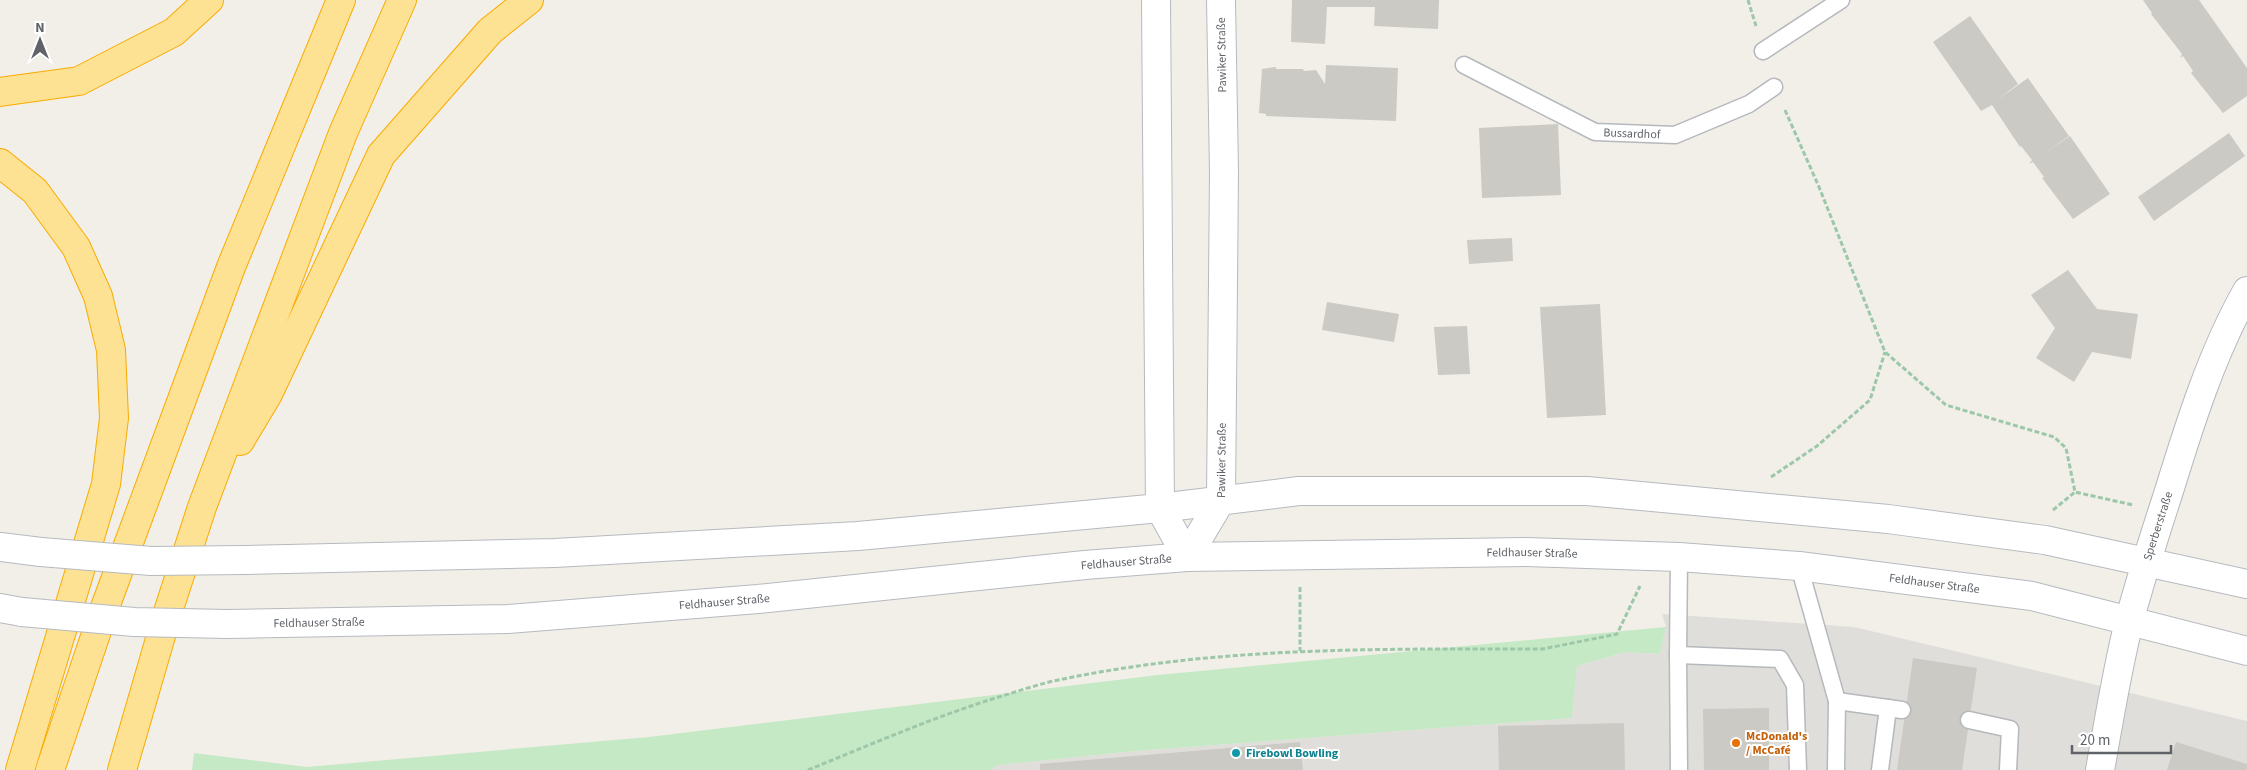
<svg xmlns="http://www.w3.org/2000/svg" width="2247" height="770" font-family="'Source Sans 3',sans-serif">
  <rect width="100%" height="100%" fill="#f1efe8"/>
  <path fill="#e0deda" d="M1662,614L1854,627L2247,721V770H990L998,765L1136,751L1572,718L1577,666L1625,652L1660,654L1666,627Z"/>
  <path fill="#c5e8c5" d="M1666,627L1660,654L1625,652L1577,666L1572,718L1136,751L998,765L990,770H192L194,753L307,767L649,737L1158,675Z"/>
  <g fill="#cccac5">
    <path d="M1292,0H1439L1438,29L1374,26L1375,7H1327L1325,44L1291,42Z"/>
    <path d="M2143,0H2199L2247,68V96L2223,113L2191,73L2193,71L2183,56L2180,58L2182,54L2151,14L2152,13Z"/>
    <path d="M1970,16L2018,84L1997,100L2028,78L2069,136L2046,152L2070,136L2110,194L2073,219L2042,178L2044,177L2033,162L2029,164L2032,160L2021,146L2020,147L1992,105L1981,111L1933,42Z"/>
    <path d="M1326,65L1398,68L1396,121L1266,116V114L1259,113L1262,69L1276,67V69H1303L1304,71L1316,70L1325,84Z"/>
    <path d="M1558,124L1561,195L1482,198L1479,128Z"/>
    <path d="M2229,133L2245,156L2154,221L2138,197Z"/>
    <path d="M1512,238L1513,261L1469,264L1467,240Z"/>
    <path d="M2068,270L2097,309L2138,314L2131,359L2092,352L2074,382L2036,358L2055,328L2031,295Z"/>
    <path d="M1327,302L1399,314L1394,342L1322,330Z"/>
    <path d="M1600,304L1606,415L1547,418L1540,307Z"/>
    <path d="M1467,326L1470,374L1438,375L1434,327Z"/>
    <path d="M1913,658L1977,668L1962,770H1897Z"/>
    <path d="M1769,708V770H1704L1703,709Z"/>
    <path d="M1624,723L1625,770H1499L1498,726Z"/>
    <path d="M1300,742L1303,770H1040V764Z"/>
    <path d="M2176,742L2247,764V770H2167Z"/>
  </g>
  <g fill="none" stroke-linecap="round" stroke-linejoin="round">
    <defs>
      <g id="lane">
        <path d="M1763,51L1841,0"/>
        <path id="s1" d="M1464,65L1595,132L1675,135L1749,104L1774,87"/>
        <path d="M1799,566L1837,701L1902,710"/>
        <path d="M1678,655L1780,659L1795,685L1798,770"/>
        <path d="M1969,720L2010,729L2008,770"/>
        <path d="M1679,770L1678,655L1679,557"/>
        <path d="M1836,770L1837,701"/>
        <path d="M1880,770L1888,708"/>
      </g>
      <g id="street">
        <path id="s2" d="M2100,770C2109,720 2117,670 2129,622C2141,577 2155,534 2169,491C2190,423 2212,353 2247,291"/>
      </g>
      <g id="secondary">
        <path d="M1156,0L1160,508L1187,557"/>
        <path d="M0,547L41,552"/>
        <path id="s3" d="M1187,557L1221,500L1224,172L1221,0"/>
        <path d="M246,560L555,553L858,536L1160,508L1299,491H1587L1888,519L2045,540L2247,584"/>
        <path d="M0,608L22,612"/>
        <path id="s4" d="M227,624L508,619L758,599L1085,565L1187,557L1526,552L1679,557L1799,566L2032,596L2247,651"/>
      </g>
      <g id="highway">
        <path d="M0,92L79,81L174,32L209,0"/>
        <path d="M0,163L35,191L76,247L98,296L111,350L114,418L106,484L20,770"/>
        <path d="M240,441L268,394L381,155L490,31L529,0"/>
        <path d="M50,770L104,610L231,267L341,0"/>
        <path d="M122,770L167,615L202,507L343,133L402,0"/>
      </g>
    </defs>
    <use href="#lane" stroke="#b5b8bc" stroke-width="19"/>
    <use href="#street" stroke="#b5b8bc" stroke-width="30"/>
    <use href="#secondary" stroke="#b6babf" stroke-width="30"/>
    <use href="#highway" stroke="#f9ab00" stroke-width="30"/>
    <g stroke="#9cc7a9" stroke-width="3" stroke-dasharray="5 2.5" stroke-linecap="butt">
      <path d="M1748,0L1756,26"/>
      <path d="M1785,110L1819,187L1885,352L1946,405L2054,437L2066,448L2075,492L2133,505"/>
      <path d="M1771,477L1817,446L1870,400L1885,352"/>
      <path d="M2053,510L2075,492"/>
      <path d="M1300,587V651"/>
      <path d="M808,770C872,744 936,716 1002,696C1018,691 1034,686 1049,682C1212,646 1378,649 1543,649L1617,634L1640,586"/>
    </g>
    <use href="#lane" stroke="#fff" stroke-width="16"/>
    <use href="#street" stroke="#fff" stroke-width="28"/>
    <use href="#secondary" stroke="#fff" stroke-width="28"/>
    <use href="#highway" stroke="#fde293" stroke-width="28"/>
    <defs>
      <g id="secondary-bridge">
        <path d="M41,552L151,561L246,560"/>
        <path d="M22,612L134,622L227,624"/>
      </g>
    </defs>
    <use href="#secondary-bridge" stroke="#b6babf" stroke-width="30" stroke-linecap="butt"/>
    <use href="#secondary-bridge" stroke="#fff" stroke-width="28"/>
  </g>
  <circle fill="#e8710a" stroke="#fff" stroke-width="2" cx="1736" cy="743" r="5"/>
  <circle fill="#0f9aa8" stroke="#fff" stroke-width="2" cx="1236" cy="753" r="5"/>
  <g text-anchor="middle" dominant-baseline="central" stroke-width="4" stroke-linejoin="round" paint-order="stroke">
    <g font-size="12" fill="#5f6368" stroke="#fff">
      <text transform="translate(1222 55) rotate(-91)">Pawiker Straße</text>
      <text stroke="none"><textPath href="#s1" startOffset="184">Bussardhof</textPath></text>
      <text stroke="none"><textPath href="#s3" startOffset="106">Pawiker Straße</textPath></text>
      <text stroke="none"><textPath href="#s2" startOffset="251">Sperberstraße</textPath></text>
      <text stroke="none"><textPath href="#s4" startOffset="1308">Feldhauser Straße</textPath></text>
      <text stroke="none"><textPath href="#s4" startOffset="902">Feldhauser Straße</textPath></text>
      <text stroke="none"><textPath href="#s4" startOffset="1712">Feldhauser Straße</textPath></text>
      <text stroke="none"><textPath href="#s4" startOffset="498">Feldhauser Straße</textPath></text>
      <text stroke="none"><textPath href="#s4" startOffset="92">Feldhauser Straße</textPath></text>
    </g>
    <g font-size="12" font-weight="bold" fill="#c56008" stroke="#fff" text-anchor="start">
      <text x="1746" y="736">McDonald's<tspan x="1746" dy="14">/ McCafé</tspan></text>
    </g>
    <g font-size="12" font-weight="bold" fill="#0d838f" stroke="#fff" text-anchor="start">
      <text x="1246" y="753">Firebowl Bowling</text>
    </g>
  </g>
  <g transform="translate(40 40)" stroke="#ffffff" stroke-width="4" paint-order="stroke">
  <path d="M0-4L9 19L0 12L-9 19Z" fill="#5f6368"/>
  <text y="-8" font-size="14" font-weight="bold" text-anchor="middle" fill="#5f6368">N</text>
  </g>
  <path d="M2072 745v8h99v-8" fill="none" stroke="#5f6368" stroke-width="2.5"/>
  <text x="2080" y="745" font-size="15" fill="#5f6368" stroke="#ffffff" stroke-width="4" paint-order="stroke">20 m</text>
</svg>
